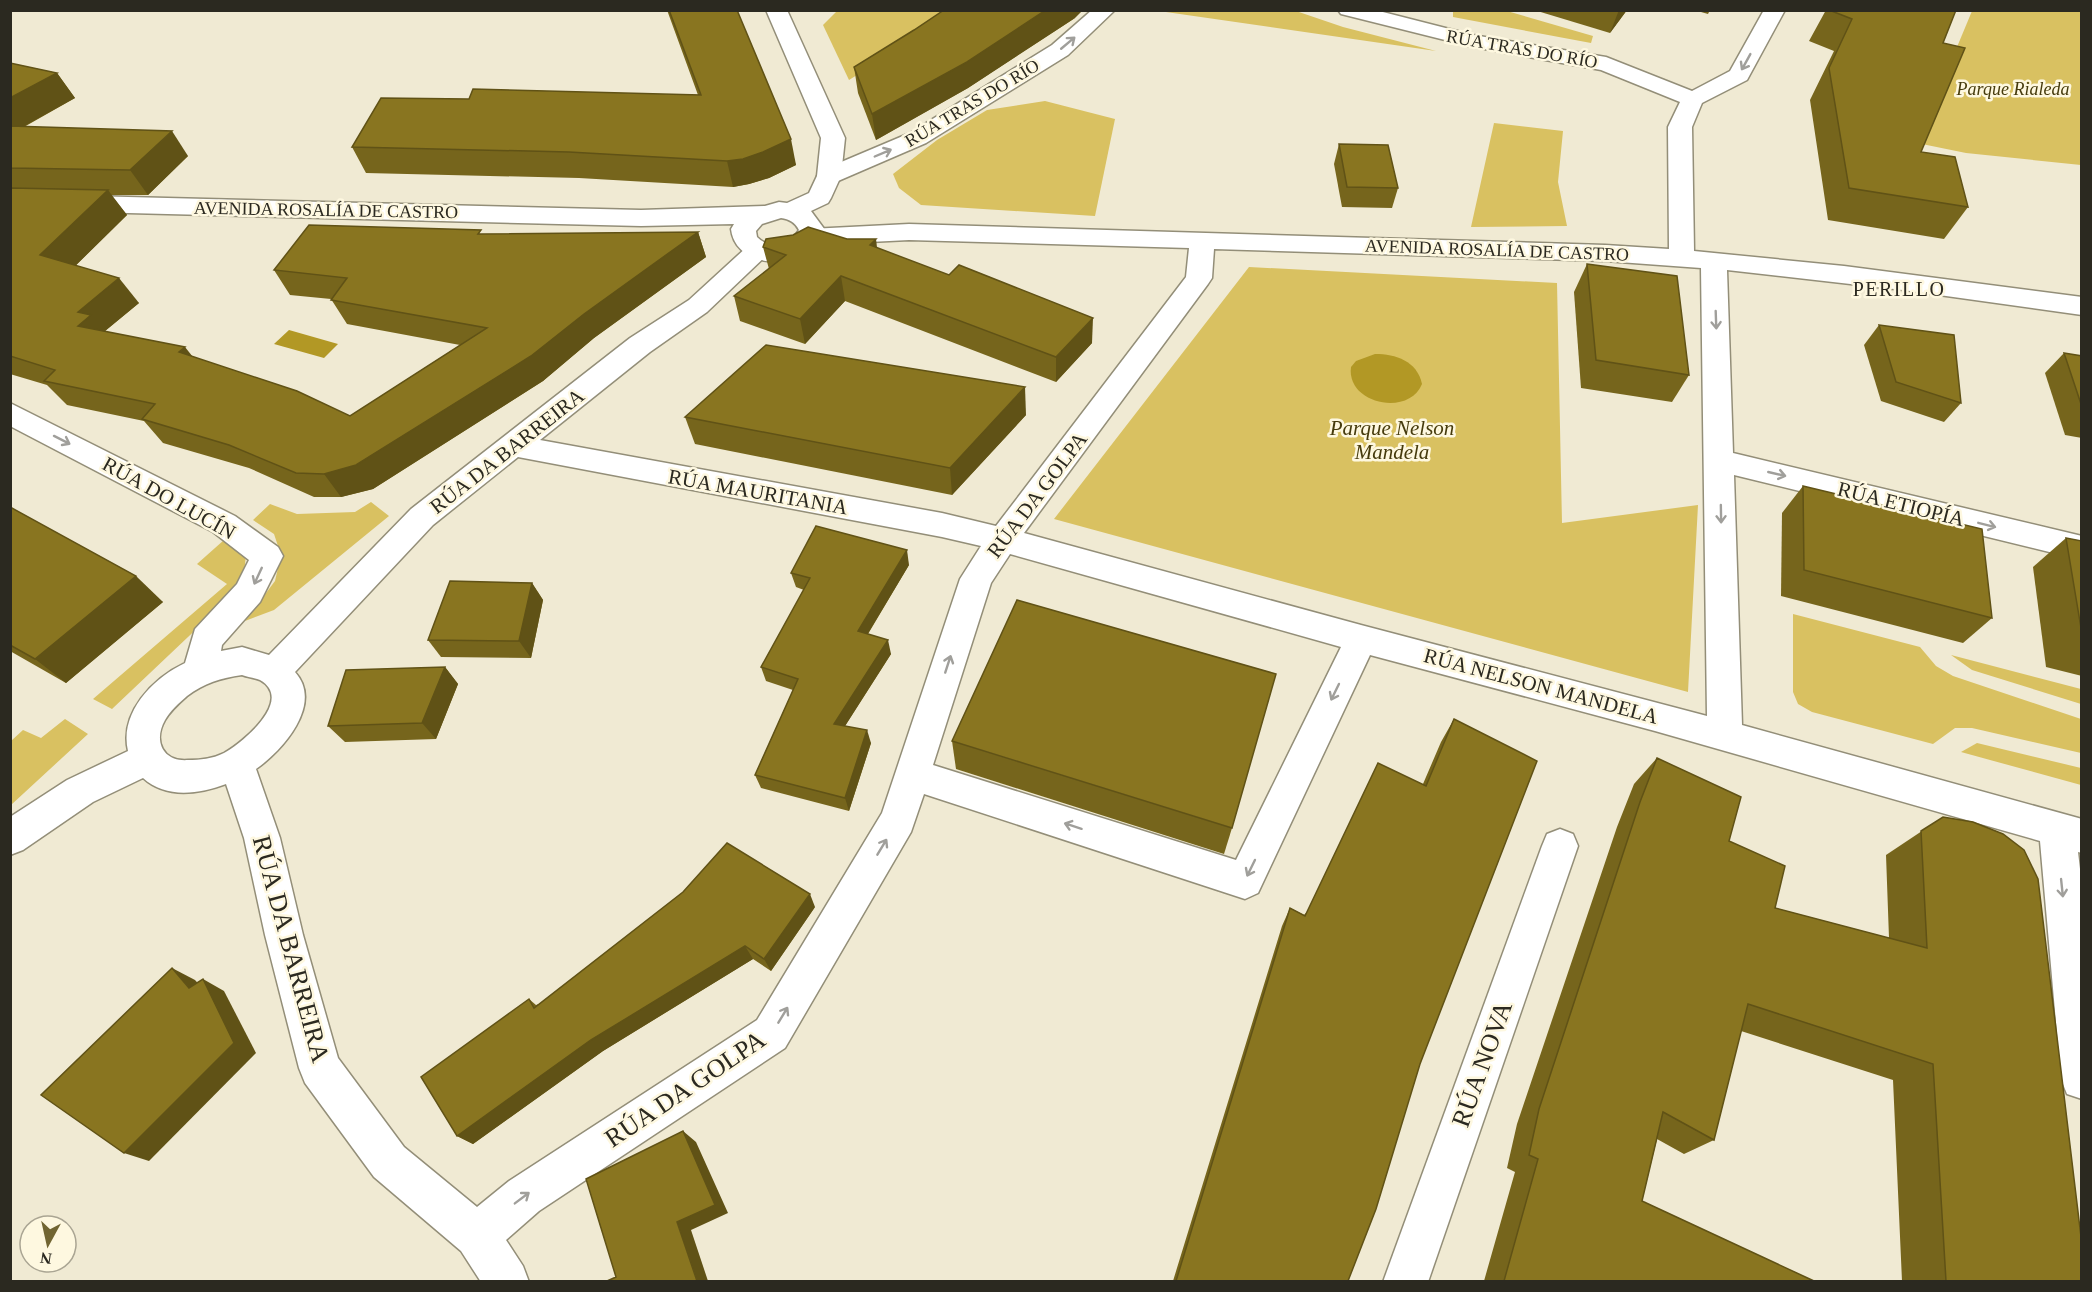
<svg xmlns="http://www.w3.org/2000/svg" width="2092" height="1292" font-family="Georgia,serif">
  <rect width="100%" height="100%" fill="#f0ead3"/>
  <g fill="#d9c161">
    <path d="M837,11H960L849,80L823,25Z"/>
    <path d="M1159,11H1296L1343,27L1436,51Z"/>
    <path d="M1453,11H1507L1593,36L1591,43L1453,17Z"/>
    <path d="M1972,11H2081V165L1966,153L1917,143Z"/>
    <path d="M1045,101L1115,119L1095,216L921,205L899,188L893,174L937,140L987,110Z"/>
    <path d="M1494,123L1563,131L1558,182L1567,226L1471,227Z"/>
    <path d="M1249,267L1557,283L1562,523L1698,505L1688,692L1054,519Z"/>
    <path d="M371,502L389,516L274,610L245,621L275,581L281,555L274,534L253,520L270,504L297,514L355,512Z"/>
    <path d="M224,540L246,555L244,573L226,601L112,709L93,699L227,584L197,564Z"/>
    <path d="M1793,614L1920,647L1936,666L1953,676L2081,719V753L1972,728H1955L1933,744L1812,712L1798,704L1793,692Z"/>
    <path d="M1951,655L2081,689V704L1972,670Z"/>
    <path d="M65,719L88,734L11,805V741L23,730L41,738Z"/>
    <path d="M1977,743L2081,768V785L1961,752Z"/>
  </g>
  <g fill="#b29825">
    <path d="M289,330L338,344L324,358L274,344Z"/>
    <path d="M1375,354C1396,354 1417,361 1422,384C1409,417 1346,404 1351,367L1356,361Z"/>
  </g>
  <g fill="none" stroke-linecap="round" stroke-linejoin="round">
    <defs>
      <g id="street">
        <path d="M1092,10H1115L1068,55L926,143L838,181L829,183L820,181L817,176L820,171L910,133L1052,45Z"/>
        <path d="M1338,10H1375L1473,35L1606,57L1692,91L1730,71L1764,10H1785L1747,80L1702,103L1692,127L1694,251L1844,266L2082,297V315L1903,290L1727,270L1733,453L2082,536V560L1734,475L1742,725L2082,819V853L2078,852L2082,886V1099L2067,1094L2061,1079L2040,841L1655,731L1370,655L1258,893L1245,899L924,794L911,832L785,1048L539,1211L506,1240L523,1266L529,1282H481L461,1251L374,1177L305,1083L299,1068L265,935L244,838L226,784C199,794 166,799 143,778L93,802L23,850L10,855V817L67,780L128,751C119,713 153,678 185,663L195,629L237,584L249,560L213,532L10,426V403L235,516L278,547L283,556L260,602L222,645L221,651L242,647L269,655L411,509L630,338L689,300L748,246L757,244L766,246L770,252L707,312L650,352L540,440L942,513L996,526L1186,277L1189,248L909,240L810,245L801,243L797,237L801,231L810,229L909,224L1605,245L1669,249L1668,127L1680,102L1601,70L1473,47L1341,14ZM1214,249L1605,261L1701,268L1707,716L1361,625L1024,533L1208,284L1212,278ZM518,457L942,537L981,546L960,579L882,813L757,1020L509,1181L477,1207L404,1147L338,1058L303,935L280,838L256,769C282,751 324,704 295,672L433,525ZM1010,554L1341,647L1236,860L933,765L991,583ZM242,675C247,677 255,678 260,680C295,700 242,743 224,753C212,759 200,760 188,760C163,762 153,741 165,720C170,711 179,703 187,696C204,683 221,678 242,675Z"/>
        <path d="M1560,829L1573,834L1578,846L1428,1282H1383L1542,846L1547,834Z"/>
      </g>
      <path id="secondary" d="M766,10H787L845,138L841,176L831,198L828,203L811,211L825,230C820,237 815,249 808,253C783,269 735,264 731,229L734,224L641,226L10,210V194L641,210L765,206L779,202L787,203L809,193L817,176L821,138ZM781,218C789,219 795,222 799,230C789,246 772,251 757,237L756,231L762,224Z"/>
    </defs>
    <use href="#street" stroke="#938e78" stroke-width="3"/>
    <use href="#secondary" stroke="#938e78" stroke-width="3"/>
    <use href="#street" fill="#fff" fill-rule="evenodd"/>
    <use href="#secondary" fill="#fff" fill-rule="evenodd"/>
  </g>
  <g fill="#76651c">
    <path d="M667,10H737L796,165L769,178L749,184L733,187L579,178L366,173L352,147L698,95Z"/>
    <path d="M1534,10H1627L1610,33Z"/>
    <path d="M1694,10H1710L1708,14Z"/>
    <path d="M1826,10H1956L1943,43L1921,152L1968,207L1944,239L1828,220L1810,100L1834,51L1809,41Z"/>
    <path d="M1075,18L968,88L876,140L858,93L854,67Z"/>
    <path d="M10,63L57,73L75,98L24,127L188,156L148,195H111L127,215L75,266L139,303L105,331L192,356L350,416L460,345L347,324L331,299L290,295L274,270L483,234L698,232L706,257L594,338L543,381L373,489L341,497H314L249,468L163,443L144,421L67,405L47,385L10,374Z"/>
    <path d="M1339,144L1398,188L1392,208L1342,207L1334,164Z"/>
    <path d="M763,247L877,248L1092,343L1056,382L845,301L805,344L740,321L734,296L769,269Z"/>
    <path d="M1587,264L1689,375L1672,402L1581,388L1574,292Z"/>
    <path d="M1879,325L1961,403L1944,422L1881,401L1864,345Z"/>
    <path d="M2064,353L2082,356V438L2065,435L2045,373Z"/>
    <path d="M1026,415L952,495L695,444L685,417Z"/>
    <path d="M1803,486L1992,618L1963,643L1781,596L1782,513Z"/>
    <path d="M10,507L163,602L66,683L10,651Z"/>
    <path d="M2066,538L2082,541V676L2046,667L2033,567Z"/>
    <path d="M909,565L868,634L891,654L845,726L871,743L849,811L761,788L755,775L793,690L766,681L761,667L804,590L796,587L791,573Z"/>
    <path d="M532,583L543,600L531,658L441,657L428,640Z"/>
    <path d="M445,667L458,684L436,739L345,742L328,726Z"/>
    <path d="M1454,719L1420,1064L1348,1281H1173L1282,926L1290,908L1304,915L1423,784L1441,742Z"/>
    <path d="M952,741L1232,828L1224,854L956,769Z"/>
    <path d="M1657,758L1729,841L1775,908L1889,938L1886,855L1943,817L2082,1281H1902L1893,1080L1741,1031L1714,1140L1684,1154L1657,1139L1642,1201L1814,1281H1484L1515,1172L1507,1168L1517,1124L1617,827L1634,784Z"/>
    <path d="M815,907L771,971L753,959L603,1051L473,1144L457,1136L529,999L536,1005Z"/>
  </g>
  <g fill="#605216">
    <path d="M1046,10H1083L1075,18L968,88L876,140L872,114Z"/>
    <path d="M1619,10H1627L1610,33Z"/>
    <path d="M57,73L75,98L10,134V98Z"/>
    <path d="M172,131L188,156L148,195L130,170Z"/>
    <path d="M791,139L796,165L769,178L749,184L733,187L727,161Z"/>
    <path d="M108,190L127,215L61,280L40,255Z"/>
    <path d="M698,232L706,257L594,338L543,381L373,489L341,497L324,474L584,314Z"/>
    <path d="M876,239L879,264L870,245Z"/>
    <path d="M841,276L845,301L805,344L800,319Z"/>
    <path d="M119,278L139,303L105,331L78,326V312Z"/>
    <path d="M1093,318L1092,343L1056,382V357Z"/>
    <path d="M185,347L204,371L179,352Z"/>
    <path d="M1025,387L1026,415L952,495L950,468Z"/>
    <path d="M907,550L909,565L861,645L858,631Z"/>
    <path d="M136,576L163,602L66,683L35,659Z"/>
    <path d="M532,583L543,600L531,658L519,641Z"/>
    <path d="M888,640L891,654L838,737L834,724Z"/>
    <path d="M445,667L458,684L436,739L422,723Z"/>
    <path d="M867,730L871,743L849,811L845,798Z"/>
    <path d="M810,894L815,907L771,971L764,959Z"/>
    <path d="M745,946L753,959L603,1051L473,1144L457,1136L591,1040Z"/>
    <path d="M172,968L195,980L212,999L189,988Z"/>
    <path d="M203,979L224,991L256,1053L149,1161L124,1153Z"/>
    <path d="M683,1131L696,1142L728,1213L691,1230L708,1281H697L677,1222Z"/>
  </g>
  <g fill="#897520" stroke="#605216" stroke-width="1.5">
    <path d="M669,10H737L791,139L763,152L743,159L727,161L569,152L352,147L381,98L469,99L473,89L701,95Z"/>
    <path d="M944,10H1046L967,62L872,114L854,67L914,30Z"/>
    <path d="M1829,10H1956L1943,43L1965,48L1921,152L1955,157L1968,207L1849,188L1829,68L1852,19Z"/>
    <path d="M10,63L57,73L10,98Z"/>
    <path d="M10,126L172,131L130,170L10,168Z"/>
    <path d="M1339,144L1388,145L1398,188L1347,187Z"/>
    <path d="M10,188L108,190L40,255L119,278L78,312L91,315L78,326L185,347L179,352L297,391L350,416L487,328L331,300L347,278L274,270L309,225L481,230L478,234L698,232L584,314L531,356L356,465L324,474L296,473L229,445L142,419L155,404L44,381L55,370L10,356Z"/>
    <path d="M808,227L847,239H876L870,245L949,275L959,265L1093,318L1056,357L841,276L800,319L734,296L786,255L763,247L766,239L793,235Z"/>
    <path d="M1587,264L1677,276L1689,375L1596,360Z"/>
    <path d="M1879,325L1954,335L1961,403L1896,382Z"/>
    <path d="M766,345L1025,387L950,468L685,417Z"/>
    <path d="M2064,353L2082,356V407Z"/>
    <path d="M1803,486L1982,529L1992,618L1804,570Z"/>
    <path d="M10,507L136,576L35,659L10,645Z"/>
    <path d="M816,526L907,550L858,631L888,640L834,724L867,730L845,798L755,775L798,679L761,667L810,578L791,573Z"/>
    <path d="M2066,538L2082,541V634Z"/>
    <path d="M450,581L532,583L519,641L428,640Z"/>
    <path d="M1017,600L1276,674L1232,828L952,741Z"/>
    <path d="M445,667L422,723L328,726L346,670Z"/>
    <path d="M1454,719L1537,761L1420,1064L1376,1209L1348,1281H1176L1290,908L1305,916L1378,763L1426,786Z"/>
    <path d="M1657,758L1741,797L1729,841L1785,866L1775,908L1927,948L1921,831L1943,817L1973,822L2003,834L2024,850L2038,879L2082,1245V1281H1946L1933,1064L1748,1004L1714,1140L1663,1112L1642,1201L1814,1281H1504L1538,1159L1529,1155L1539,1109L1640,802Z"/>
    <path d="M727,843L810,894L764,959L745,946L591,1040L457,1136L421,1077L529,999L534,1008L683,892Z"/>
    <path d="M172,968L189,988L203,979L234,1043L124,1153L41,1095Z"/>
    <path d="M683,1131L715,1205L677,1222L697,1281H607L616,1277L586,1179Z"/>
  </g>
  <defs><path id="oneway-shaft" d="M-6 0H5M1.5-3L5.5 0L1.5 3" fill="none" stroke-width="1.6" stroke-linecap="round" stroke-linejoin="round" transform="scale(1.5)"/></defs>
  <g stroke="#a09f9b">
    <use href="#oneway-shaft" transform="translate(1068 43) rotate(-40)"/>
    <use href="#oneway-shaft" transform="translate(1746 62) rotate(119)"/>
    <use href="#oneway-shaft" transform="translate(883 153) rotate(-23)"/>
    <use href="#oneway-shaft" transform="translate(1716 320) rotate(88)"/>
    <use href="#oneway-shaft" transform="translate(62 440) rotate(27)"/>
    <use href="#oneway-shaft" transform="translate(1777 474) rotate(13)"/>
    <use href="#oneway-shaft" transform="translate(1721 514) rotate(89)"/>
    <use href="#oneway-shaft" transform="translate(1987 525) rotate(14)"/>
    <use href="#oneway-shaft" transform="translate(258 576) rotate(115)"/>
    <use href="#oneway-shaft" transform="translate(948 664) rotate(-72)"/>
    <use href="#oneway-shaft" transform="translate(1335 692) rotate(116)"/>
    <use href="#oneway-shaft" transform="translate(1073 826) rotate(-162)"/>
    <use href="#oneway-shaft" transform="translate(882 847) rotate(-59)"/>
    <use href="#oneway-shaft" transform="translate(1251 868) rotate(116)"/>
    <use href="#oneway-shaft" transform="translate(2062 888) rotate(84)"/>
    <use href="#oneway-shaft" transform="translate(783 1015) rotate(-59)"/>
    <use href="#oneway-shaft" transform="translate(522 1198) rotate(-37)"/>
  </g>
  <g text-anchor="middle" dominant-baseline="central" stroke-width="5" stroke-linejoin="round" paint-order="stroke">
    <g font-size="18" fill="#2b2920" stroke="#fef8e0">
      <text transform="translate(1522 49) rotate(10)">RÚA TRAS DO RÍO</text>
      <text transform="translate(972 103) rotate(-31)">RÚA TRAS DO RÍO</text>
      <text transform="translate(326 210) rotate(1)">AVENIDA ROSALÍA DE CASTRO</text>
      <text transform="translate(1497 250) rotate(2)">AVENIDA ROSALÍA DE CASTRO</text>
    </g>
    <g font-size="18" font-style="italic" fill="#463b0d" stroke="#fef8e0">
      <text x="2013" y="89">Parque Rialeda</text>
    </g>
    <g font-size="20" letter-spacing="1.5" fill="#2b2920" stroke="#fef8e0">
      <text x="1899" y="289">PERILLO</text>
    </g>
    <g font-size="21" font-style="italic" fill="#463b0d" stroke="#fef8e0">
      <text x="1392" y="428">Parque Nelson<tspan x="1392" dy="24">Mandela</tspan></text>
    </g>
    <g font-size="21" fill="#2b2920" stroke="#fef8e0">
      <text transform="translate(507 451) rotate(-38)">RÚA DA BARREIRA</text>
      <text transform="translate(758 492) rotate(10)">RÚA MAURITANIA</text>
      <text transform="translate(1037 495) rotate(-53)">RÚA DA GOLPA</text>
      <text transform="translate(169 498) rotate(29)">RÚA DO LUCÍN</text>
      <text transform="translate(1901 504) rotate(14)">RÚA ETIOPÍA</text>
      <text transform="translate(1541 686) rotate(15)">RÚA NELSON MANDELA</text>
    </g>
    <g font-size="26" fill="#2b2920" stroke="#fef8e0">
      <text transform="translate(291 949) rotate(75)">RÚA DA BARREIRA</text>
      <text transform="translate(1482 1064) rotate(-70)">RÚA NOVA</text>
      <text transform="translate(685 1089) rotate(-34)">RÚA DA GOLPA</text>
    </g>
  </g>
  <rect width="2092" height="1292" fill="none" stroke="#2b2920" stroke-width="24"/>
  <g transform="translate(48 1244) rotate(188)"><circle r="28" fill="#fef8e0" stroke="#aaa593" stroke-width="1.5"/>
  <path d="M0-4.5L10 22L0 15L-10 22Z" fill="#716532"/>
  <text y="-9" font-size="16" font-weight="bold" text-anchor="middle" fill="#2b2920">N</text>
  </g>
</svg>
